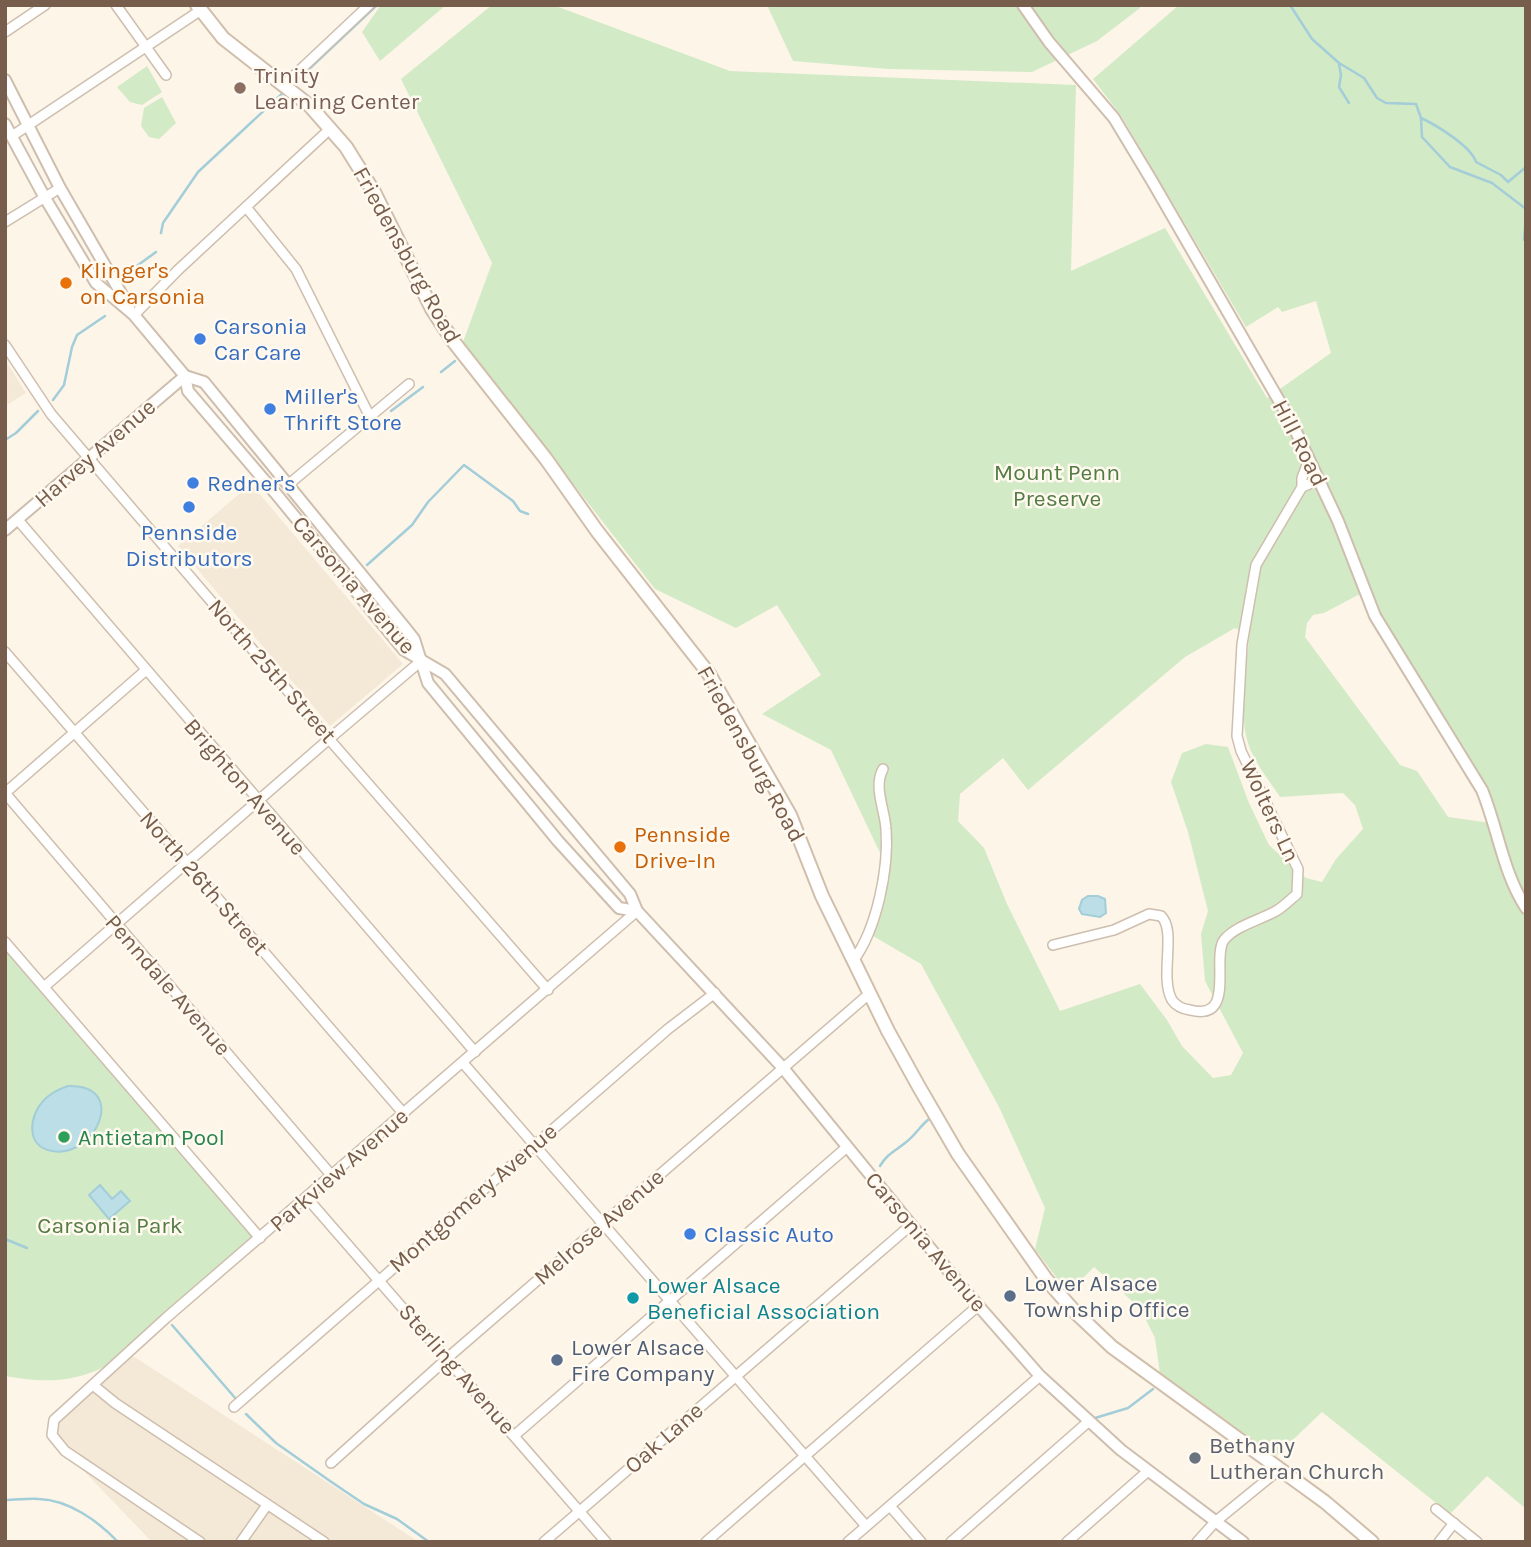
<svg xmlns="http://www.w3.org/2000/svg" width="1531" height="1547" font-family="Karla,sans-serif">
  <rect width="100%" height="100%" fill="#fcf5e8"/>
  <g fill="#f4e8d6">
    <path d="M5,360L26,393L5,406Z"/>
    <path d="M251,484L403,664L330,726L178,546Z"/>
    <path d="M127,1355L136,1358L419,1542H152L56,1442L54,1420Z"/>
  </g>
  <g fill="#d3eac6" fill-rule="evenodd">
    <path d="M381,5H446L380,61L362,32Z"/>
    <path d="M492,5H553L730,71L1076,85L1071,271L1165,228L1267,398L1331,353L1316,301L1282,312L1278,307L1246,327L1122,117L1093,79L1179,5H1526V1509L1487,1476L1450,1514L1322,1412L1276,1456L1160,1374L1155,1338L1140,1308L1094,1267L1068,1293L1035,1249L1045,1208L999,1107L921,964L873,936L882,857L831,750L762,714L821,675L777,605L736,628L655,589L463,342L492,263L401,79ZM1360,594L1413,690L1479,792L1491,823L1448,817L1417,771L1400,765L1305,637L1307,623L1313,615L1324,613ZM1235,628L1249,635C1247,672 1235,721 1253,755C1260,770 1271,783 1280,797L1343,793L1355,805L1363,829L1336,859L1322,882L1306,878L1269,845L1249,803L1228,747L1206,744L1182,753L1171,782L1188,832L1208,911L1201,934L1205,981L1243,1053L1231,1075L1213,1078L1182,1046L1167,1020L1140,984L1060,1011L1007,904L984,848L958,821L960,794L1003,758L1028,790L1185,657Z"/>
    <path d="M767,5H1140V8L1097,41L1032,72L889,69L793,61Z"/>
    <path d="M147,66L162,92L142,105L130,102L117,87Z"/>
    <path d="M162,97L176,123L159,139L149,137L141,126L144,108Z"/>
    <path d="M5,942L260,1238L127,1355C82,1381 56,1385 5,1376Z"/>
  </g>
  <g fill="#bcdee6" stroke="#a3cdd8" stroke-width="2">
    <path d="M1088,896H1098L1105,899L1106,913L1100,917L1082,914L1079,909L1082,900Z"/>
    <path d="M68,1086C129,1084 96,1159 52,1151C25,1147 29,1115 44,1100C51,1093 59,1089 68,1086Z"/>
    <path d="M100,1185L112,1199L121,1191L130,1201L109,1219L89,1195Z"/>
  </g>
  <g fill="none" stroke-linecap="round" stroke-linejoin="round">
    <g stroke="#a3cdd8" stroke-width="2.5">
      <path d="M1290,5L1312,39L1339,63L1364,78L1377,98L1386,103L1416,104L1421,118C1436,125 1471,146 1476,162L1501,175L1508,182L1526,167"/>
      <path d="M1339,64L1341,75L1339,87L1349,103"/>
      <path d="M290,87L377,5"/>
      <path d="M1421,118L1422,137L1450,167L1492,183L1526,209"/>
      <path d="M161,233L163,223L198,172L285,91"/>
      <path d="M1524,240L1526,215"/>
      <path d="M123,276L156,252"/>
      <path d="M441,372L455,361"/>
      <path d="M53,400L64,385L72,347L77,335L105,316"/>
      <path d="M391,411L423,387"/>
      <path d="M5,440L16,433L38,411"/>
      <path d="M367,565L412,525L428,502L464,465L513,501L520,511L528,514"/>
      <path d="M880,1166C887,1154 895,1151 905,1143C914,1137 920,1126 929,1119"/>
      <path d="M5,1239L27,1248"/>
      <path d="M172,1325L236,1399"/>
      <path d="M246,1414L276,1443L330,1481L364,1504L397,1519L429,1542"/>
      <path d="M1095,1418L1128,1408L1153,1389"/>
      <path d="M5,1500C17,1500 28,1498 39,1499C69,1500 98,1521 118,1542"/>
    </g>
    <defs>
      <g id="minor">
        <path d="M116,5L166,75"/>
        <path d="M5,32L45,5"/>
        <path d="M284,85L369,5"/>
        <path d="M12,136L201,10"/>
        <path d="M246,207L296,269L370,417"/>
        <path d="M5,222L60,188"/>
        <path d="M134,315L178,270L331,128"/>
        <path d="M5,345L51,414L329,739L548,990"/>
        <path d="M289,484L409,384"/>
        <path d="M1302,487V478L1309,460"/>
        <path d="M18,520L475,1052"/>
        <path d="M5,652L404,1114"/>
        <path d="M5,793L332,1176"/>
        <path d="M5,793L145,671"/>
        <path d="M5,942L260,1238"/>
        <path d="M1053,945L1114,930L1149,914L1161,916C1177,931 1159,977 1172,1000C1176,1006 1183,1009 1190,1010C1237,1022 1211,957 1224,940C1235,926 1260,920 1276,911C1283,907 1290,900 1297,894L1298,869L1241,751L1237,736L1242,644L1256,565L1302,487L1319,480"/>
        <path d="M853,961C877,929 889,868 886,829C885,810 873,787 883,769"/>
        <path d="M44,987L329,739L421,661"/>
        <path d="M463,1063L866,1526"/>
        <path d="M307,1198L606,1542"/>
        <path d="M93,1385L115,1403L324,1542"/>
        <path d="M234,1407L668,1029L715,993"/>
        <path d="M515,1435L847,1147"/>
        <path d="M331,1463L452,1354L869,994"/>
        <path d="M890,1506L921,1542"/>
        <path d="M1436,1509L1477,1542"/>
        <path d="M200,1542L65,1451L52,1435L54,1420L166,1318L637,911"/>
        <path d="M241,1542L267,1505"/>
        <path d="M544,1542L911,1225"/>
        <path d="M706,1542L979,1305"/>
        <path d="M848,1542L1040,1376"/>
        <path d="M951,1542L1088,1422"/>
        <path d="M1067,1542L1148,1471"/>
        <path d="M1197,1542L1215,1522L1280,1469"/>
        <path d="M1439,1542L1454,1523"/>
      </g>
      <g id="tertiary">
        <path d="M1023,5L1049,42L1114,118L1152,181L1292,423L1338,521L1375,616L1482,790C1498,829 1503,873 1526,908"/>
        <path d="M5,80L60,188L129,307"/>
        <path d="M5,124L45,198L96,283L134,315L185,376L188,391L277,495L404,650L445,674L630,894L637,911L783,1068L961,1286L1040,1376L1121,1450L1243,1542"/>
        <path d="M185,376L204,382L406,629L414,639L428,683L558,841L619,908L637,911"/>
        <path d="M5,530L185,376"/>
      </g>
      <path id="secondary" d="M197,5L223,38L310,106L346,147L374,192L432,309L453,341L546,459L597,531L709,674L790,815L822,896L888,1031L919,1087L958,1154L1046,1279L1075,1312L1112,1347L1325,1502L1372,1542"/>
    </defs>
    <use href="#minor" stroke="#cebeae" stroke-width="12"/>
    <use href="#tertiary" stroke="#cebeae" stroke-width="14"/>
    <use href="#secondary" stroke="#d1beab" stroke-width="16"/>
    <use href="#minor" stroke="#fff" stroke-width="9"/>
    <use href="#tertiary" stroke="#fff" stroke-width="10"/>
    <use href="#secondary" stroke="#fff" stroke-width="12"/>
  </g>
  <circle fill="#8d6e63" stroke="#fff9ef" stroke-width="2.5" cx="240" cy="88" r="7"/>
  <g fill="#e8710a" stroke="#fff9ef" stroke-width="2.5">
    <circle cx="66" cy="283" r="7"/>
    <circle cx="620" cy="847" r="7"/>
  </g>
  <g fill="#3f7fe0" stroke="#fff9ef" stroke-width="2.5">
    <circle cx="200" cy="339" r="7"/>
    <circle cx="270" cy="409" r="7"/>
    <circle cx="193" cy="483" r="7"/>
    <circle cx="189" cy="507" r="7"/>
    <circle cx="690" cy="1234" r="7"/>
  </g>
  <circle fill="#2e9e5b" stroke="#fff9ef" stroke-width="2.5" cx="64" cy="1137" r="7"/>
  <g fill="#5c6f8a" stroke="#fff9ef" stroke-width="2.5">
    <circle cx="1010" cy="1296" r="7"/>
    <circle cx="557" cy="1360" r="7"/>
  </g>
  <circle fill="#0f9aa8" stroke="#fff9ef" stroke-width="2.5" cx="633" cy="1298" r="7"/>
  <circle fill="#6b7280" stroke="#fff9ef" stroke-width="2.5" cx="1195" cy="1458" r="7"/>
  <g text-anchor="middle" dominant-baseline="central" stroke-width="5" stroke-linejoin="round" paint-order="stroke">
    <g font-size="23" fill="#785e54" stroke="#fff9ef" text-anchor="start">
      <text x="254" y="75">Trinity<tspan x="254" dy="26">Learning Center</tspan></text>
    </g>
    <g font-size="23" fill="#765d4c" stroke="#fff9ef">
      <text transform="translate(407 255) rotate(61)">Friedensburg Road</text>
      <text transform="translate(1300 443) rotate(63)">Hill Road</text>
      <text transform="translate(95 453) rotate(-41)">Harvey Avenue</text>
      <text transform="translate(354 585) rotate(49)">Carsonia Avenue</text>
      <text transform="translate(272 671) rotate(49)">North 25th Street</text>
      <text transform="translate(751 754) rotate(61)">Friedensburg Road</text>
      <text transform="translate(245 787) rotate(49)">Brighton Avenue</text>
      <text transform="translate(1270 811) rotate(65)">Wolters Ln</text>
      <text transform="translate(204 883) rotate(49)">North 26th Street</text>
      <text transform="translate(168 985) rotate(49)">Penndale Avenue</text>
      <text transform="translate(339 1170) rotate(-41)">Parkview Avenue</text>
      <text transform="translate(473 1198) rotate(-41)">Montgomery Avenue</text>
      <text transform="translate(599 1227) rotate(-41)">Melrose Avenue</text>
      <text transform="translate(926 1242) rotate(50)">Carsonia Avenue</text>
      <text transform="translate(457 1369) rotate(49)">Sterling Avenue</text>
      <text transform="translate(664 1438) rotate(-41)">Oak Lane</text>
    </g>
    <g font-size="23" fill="#c56008" stroke="#fff9ef" text-anchor="start">
      <text x="80" y="270">Klinger's<tspan x="80" dy="26">on Carsonia</tspan></text>
      <text x="634" y="834">Pennside<tspan x="634" dy="26">Drive-In</tspan></text>
    </g>
    <g font-size="23" fill="#366cbe" stroke="#fff9ef" text-anchor="start">
      <text x="214" y="326">Carsonia<tspan x="214" dy="26">Car Care</tspan></text>
      <text x="284" y="396">Miller's<tspan x="284" dy="26">Thrift Store</tspan></text>
      <text x="207" y="483">Redner's</text>
      <text x="189" y="532" text-anchor="middle">Pennside<tspan x="189" dy="26">Distributors</tspan></text>
      <text x="704" y="1234">Classic Auto</text>
    </g>
    <g font-size="23" fill="#527c43" stroke="#fff9ef">
      <text x="1057" y="472">Mount Penn<tspan x="1057" dy="26">Preserve</tspan></text>
      <text x="110" y="1225">Carsonia Park</text>
    </g>
    <g font-size="23" fill="#27864d" stroke="#fff9ef" text-anchor="start">
      <text x="78" y="1137">Antietam Pool</text>
    </g>
    <g font-size="23" fill="#4e5e75" stroke="#fff9ef" text-anchor="start">
      <text x="1024" y="1283">Lower Alsace<tspan x="1024" dy="26">Township Office</tspan></text>
      <text x="571" y="1347">Lower Alsace<tspan x="571" dy="26">Fire Company</tspan></text>
    </g>
    <g font-size="23" fill="#0d838f" stroke="#fff9ef" text-anchor="start">
      <text x="647" y="1285">Lower Alsace<tspan x="647" dy="26">Beneficial Association</tspan></text>
    </g>
    <g font-size="23" fill="#5b616d" stroke="#fff9ef" text-anchor="start">
      <text x="1209" y="1445">Bethany<tspan x="1209" dy="26">Lutheran Church</tspan></text>
    </g>
  </g>
  <rect width="1531" height="1547" fill="none" stroke="#765d4c" stroke-width="14"/>
</svg>
